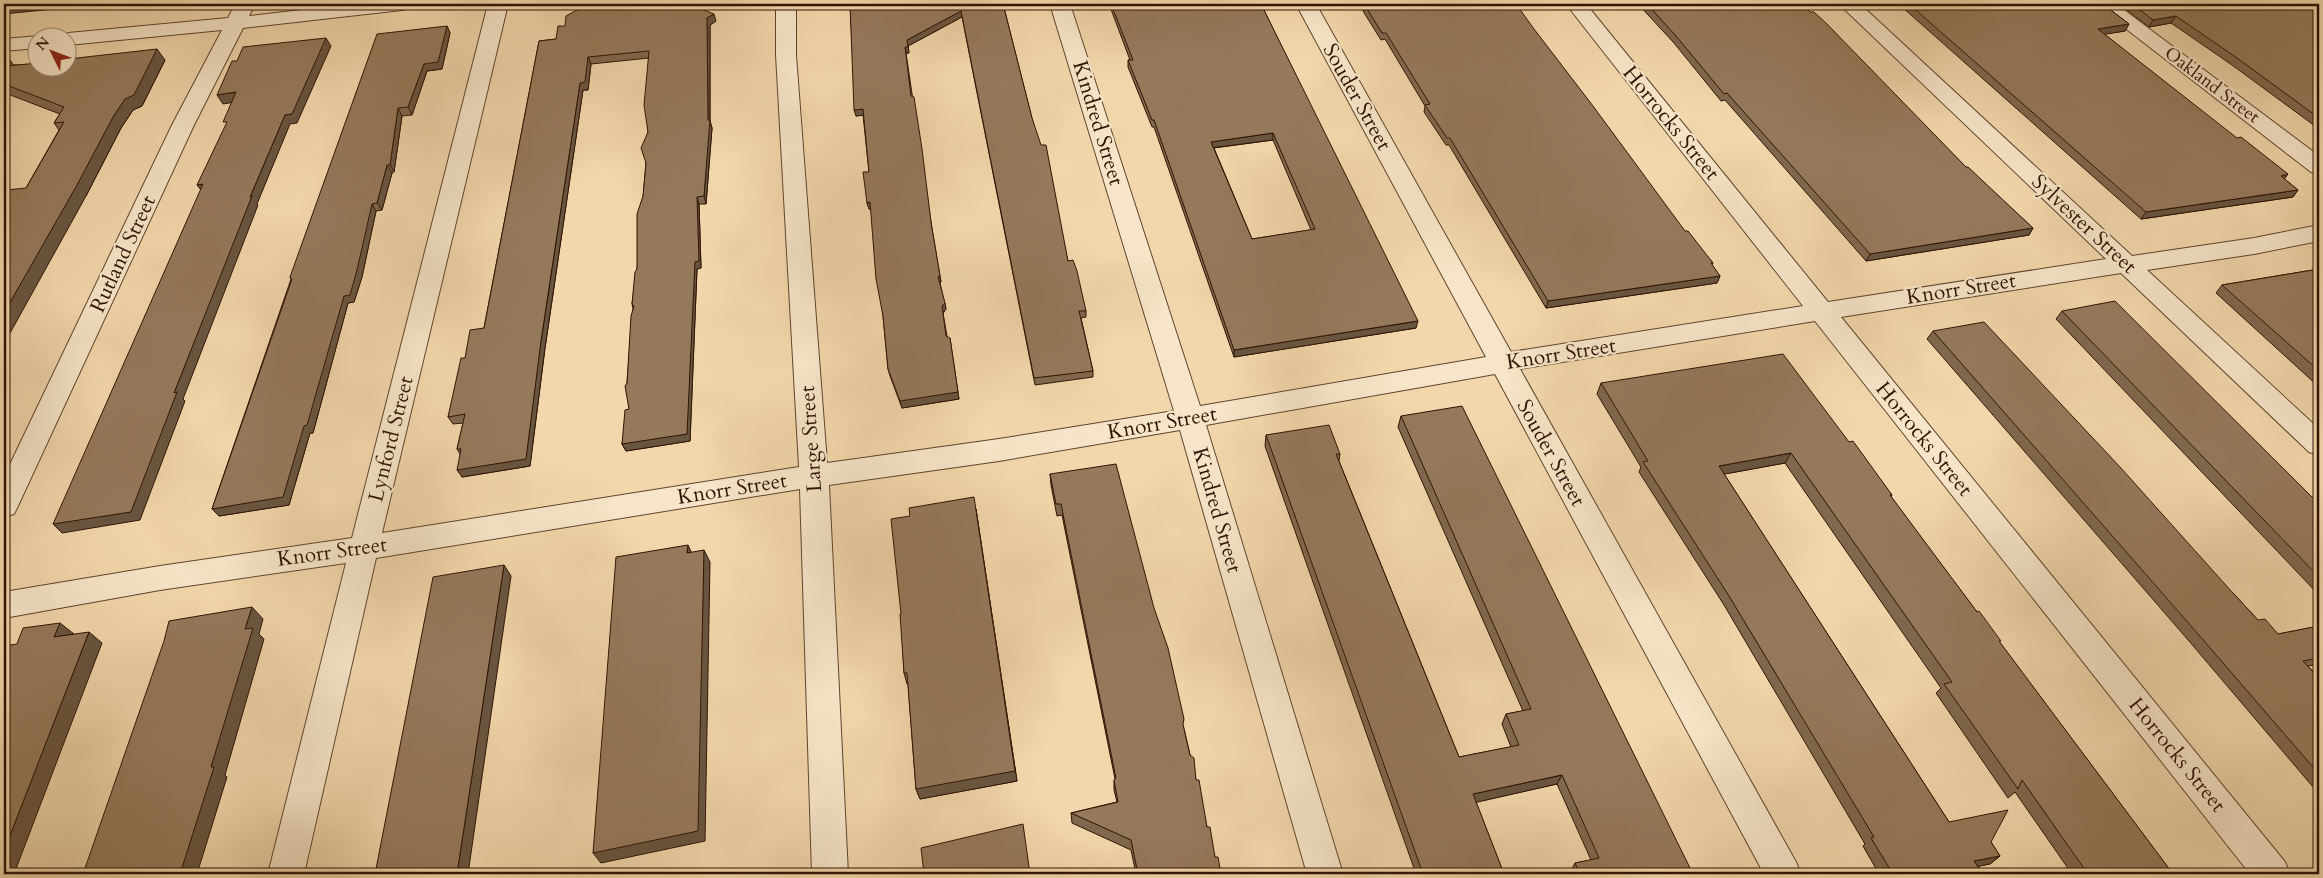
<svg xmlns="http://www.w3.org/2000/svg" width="2323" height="878" font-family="Cardo,serif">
  <rect width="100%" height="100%" fill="#f1d7ab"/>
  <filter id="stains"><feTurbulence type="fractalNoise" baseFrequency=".004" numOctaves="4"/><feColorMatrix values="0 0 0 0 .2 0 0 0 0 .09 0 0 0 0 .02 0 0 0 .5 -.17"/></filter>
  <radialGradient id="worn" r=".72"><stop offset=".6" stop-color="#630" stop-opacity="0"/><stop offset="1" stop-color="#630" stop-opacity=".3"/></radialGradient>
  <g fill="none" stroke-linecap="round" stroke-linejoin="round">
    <defs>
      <g id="minor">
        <path d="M235,4H255L249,16L353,4H412L409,8L402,10L243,28L194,125L18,506L14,514L4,517V477L172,125L222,30L68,45V38H59L68,33L228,18Z"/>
        <path d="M488,4H508L382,533L799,467L776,55V4H796V55L827,463L999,439L1174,411L1050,4H1070L1200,406L1486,357L1296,4H1316L1511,352L1803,306L1566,4H1586L1828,302L2106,259L1839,4H1860L2132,256L2254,238L2319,225V241L2254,254L2147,270L2319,429V455L2309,452L2121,273L1841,317L2285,862L2290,874H2250L1815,321L1520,369L1796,862L1801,874H1764L1495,374L1206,425L1343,874H1307L1180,430L999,461L829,485L848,874H812L800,489L376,558L304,874H268L346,563L160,590L4,618V592L160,566L352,538Z"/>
        <path d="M2094,4H2116L2319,156V174L2311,172Z"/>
        <path d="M38,36L44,38H38V48L4,51V39Z"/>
      </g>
    </defs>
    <use href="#minor" stroke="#60452e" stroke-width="2"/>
    <use href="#minor" fill="#f6e5c8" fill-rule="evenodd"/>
  </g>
  <g fill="#7f684e" stroke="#2f1404" fill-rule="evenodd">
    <path d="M850,4H1003L1068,261L1086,311V317L1081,318L1093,371V377L1035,385L962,17L908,46L909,53H906L932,229L941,282L940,283L946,309L943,313L947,336L959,399L902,408L890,376L888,369L883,316L871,209H869L867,203L869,172L863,115L856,116Z"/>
    <path d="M1109,4H1261L1416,328L1234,357L1154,127H1152L1128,67V60H1130ZM1273,140L1311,230L1252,239L1214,148Z"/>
    <path d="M1364,4L1685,231L1713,263L1712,265L1720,276L1717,283L1546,308L1449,145H1446L1424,112L1425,106L1385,39L1381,40L1363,11Z"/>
    <path d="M1638,4H1802L1966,167L2033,228L2029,235L1866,261L1725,100L1721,101L1674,43Z"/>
    <path d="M1903,4H2103L2129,24L2125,31L2104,34L2298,190L2293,197L2141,219L1902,7Z"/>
    <path d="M2119,4H2319V129L2232,65L2171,23L2149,27Z"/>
    <path d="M716,21L710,25V121L712,128L706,204H699L701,268L697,269L690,441L626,451L622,444L629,409L627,383L633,308L632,304L637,269L646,163L648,132L649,58L591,64L588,90H583L545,348L530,466L462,477L460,454L457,449L463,423L453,424L448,417L465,358L484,328L539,41Z"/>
    <path d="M447,26L450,33L442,69L427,71L412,115L402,116L394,172L392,173L382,210L376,211L362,277L354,302L348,303L313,433H310L289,505L219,516L212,509L291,279L290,277Z"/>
    <path d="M165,60L142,106L133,110L121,128L86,196L26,188L59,130L54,123L60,114L5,93L4,94V61L14,65Z"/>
    <path d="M2319,269V387L2216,293L2222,285Z"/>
    <path d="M2062,311L2319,504V595L2056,319Z"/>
    <path d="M1933,331L2232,592L2258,620L2278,634L2319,626V664L2308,666L2319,678V794L2189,641L1927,339Z"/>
    <path d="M1601,383L1849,442L1892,495L1891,497L2173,874H2072L2015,792L2008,798L1936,693L1941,688L1785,463L1724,474L1949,822L1991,842L2000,856L1990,864L1978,866L1983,874H1879L1863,846L1865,844L1724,605L1639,472L1641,467L1597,394Z"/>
    <path d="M1401,416L1693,874H1571L1570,872L1575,863L1591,860L1557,784L1476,802L1504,874H1416L1265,446L1266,435L1340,454L1339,461L1459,757L1511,747L1502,724L1506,714L1523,711L1398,427Z"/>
    <path d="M1050,474L1184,729L1207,827L1215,857L1221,874H1136L1131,850L1072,823L1071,813L1117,802L1114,790V780L1115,779L1062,515L1057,516L1051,485Z"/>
    <path d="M976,509L1017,781L920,799L916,789L908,684H907L904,673L901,614Z"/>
  </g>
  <g fill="#685540" stroke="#2f1404">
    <path d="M4,4H58L54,9L4,14Z"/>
    <path d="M961,11L962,17L908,46L909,53H906L905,47L907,40Z"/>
    <path d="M714,14L716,21L710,25V121L712,128L706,204L704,196L708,120L707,18Z"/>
    <path d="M2176,16L2171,23L2149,27L2153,20Z"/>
    <path d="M2129,24L2125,31L2094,36L2098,29Z"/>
    <path d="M447,26L450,33L442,69L427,71L412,115L408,107L424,64Z"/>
    <path d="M326,38L331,46L297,123L290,124L257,204L258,205L183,399L185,401L140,520L62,533L53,524L174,393L250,197L285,115Z"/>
    <path d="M157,49L165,60L142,106L133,110L121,128L86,196L4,344V313L113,117Z"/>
    <path d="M588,57L591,64L588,90H583L545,348L530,466L462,477L457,470L541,341L580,83Z"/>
    <path d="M10,60L19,72L7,66Z"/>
    <path d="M236,92L241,101L223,104L217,95Z"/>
    <path d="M398,108L402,116L394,172L390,165Z"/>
    <path d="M863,109L864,115L856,116L854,110Z"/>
    <path d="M1273,133V140L1211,148V142Z"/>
    <path d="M387,165L392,173L382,210L377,203Z"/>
    <path d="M2288,174L2283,181L2281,176Z"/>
    <path d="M203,184L204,194L197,185Z"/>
    <path d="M2298,190L2293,197L2141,219L2146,212Z"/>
    <path d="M697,197L699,204L701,268L697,269L690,441L626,451L622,444Z"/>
    <path d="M870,202L871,209H869L867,203Z"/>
    <path d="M372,204L376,211L362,277L354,302L348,303L313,433H310L289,505L219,516L212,509L344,296Z"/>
    <path d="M2033,228L2029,235L1866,261L1870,254Z"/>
    <path d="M940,276L941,282L939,283L938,277Z"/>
    <path d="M1720,276L1717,283L1546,308L1548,301Z"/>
    <path d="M945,303L946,309L943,313L942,306Z"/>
    <path d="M1418,321L1416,328L1234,357V350Z"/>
    <path d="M950,338L959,399L902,408L900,401Z"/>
    <path d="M1791,453L1785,463L1714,476L1719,466Z"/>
    <path d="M976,509L1017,781L920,799L916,789Z"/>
    <path d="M688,545L693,556L687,553Z"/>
    <path d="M704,550L710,562L705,841L601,863L593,853Z"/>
    <path d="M504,565L511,576L468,874H457Z"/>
    <path d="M252,607L263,619L259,634L264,639L225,775L227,777L197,874H180L211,767L245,629Z"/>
    <path d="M60,623L74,634L54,637Z"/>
    <path d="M89,632L102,643L14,874H4V851Z"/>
    <path d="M1562,775L1557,784L1469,804L1473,794Z"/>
    <path d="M2000,856L1990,864L1965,869L1974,861Z"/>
  </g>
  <g fill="#94795b" stroke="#2f1404" fill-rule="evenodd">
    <path d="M652,4H689L714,14L707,18L708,120H710L704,196L697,197L699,261L695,262L687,434L622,444L625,410L629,409L625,386L627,383L631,316L634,306L632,304L635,272L637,269V214L643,196L646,163L641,148L648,132L644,105L649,51L588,57L585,82L580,83L541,341L526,459L457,470L461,449H457L465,414L448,417L461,358H465L470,330L484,328L539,41L556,39L558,26H565L566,16L577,10Z"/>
    <path d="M850,4H1003L1032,118L1041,145H1046L1068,261L1073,260L1077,271L1086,311H1079L1093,371L1034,378L961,11L907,40L908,47H905L911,96L914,97L922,149L931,222L940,276L938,277L945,303L942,306L946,336L950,338L958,392L900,401L888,369L883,316L876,279L870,202L867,203L863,172H869L863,109L854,110Z"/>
    <path d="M1111,4H1261L1418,321L1234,350L1154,120H1152L1128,60H1133ZM1273,133L1315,229L1252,239L1211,142Z"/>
    <path d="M1364,4H1516L1534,29L1593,106L1685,231H1688L1713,263H1711L1720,276L1548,301L1450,138H1447L1425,105L1430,104L1386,33H1382Z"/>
    <path d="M1647,4H1802L1810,12H1814L1827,24L1966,167H1968L2033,228L1870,254L1727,93L1724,94L1676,36Z"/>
    <path d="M1909,4H2103L2129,24L2098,29L2237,138L2241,137L2288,174L2281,176L2298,190L2146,212Z"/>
    <path d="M2132,4H2319V118L2237,58L2176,16L2153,20Z"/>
    <path d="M447,26L438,62L424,64L408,107L398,108L390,165H387L377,203L372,204L357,270L350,295L344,296L307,425L304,426L283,497L212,509L292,279L290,277L377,34Z"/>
    <path d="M326,38L292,114L285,115L250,197L252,196L174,393L177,392L131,512L53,524L203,184L197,185L227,122H223L236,92L217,95L232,61H237L243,47Z"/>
    <path d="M157,49L134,95L125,99L113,117L77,185L4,313V192L6,190L26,188L64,122L54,123L64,107L4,84V61L10,60L7,66L38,63V68H68V59Z"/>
    <path d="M2319,269V371L2222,285Z"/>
    <path d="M2115,301L2319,504V577L2062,311Z"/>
    <path d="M1984,322L2120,467L2232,592L2258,620L2265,619L2278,634L2319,626V658L2303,661L2319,678V774L2198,634L1933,331Z"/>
    <path d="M1783,354L1849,442L1853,441L1892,495H1890L1977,612L1979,611L2001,641H1999L2173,874H2088L2022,780L2018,789L1944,684L1952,682L1791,453L1719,466L1949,822L2008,810L1991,842L2000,856L1974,861L1983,874H1893L1871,838L1874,837L1729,596L1643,462L1648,461L1601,383Z"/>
    <path d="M1462,406L1693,874H1580L1575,863L1599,858L1562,775L1473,794L1504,874H1423L1266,435L1329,425L1340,454H1336L1459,757L1519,745L1506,714L1531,709L1401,416Z"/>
    <path d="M1116,464L1154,608L1168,648L1184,719L1183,724L1186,738L1190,755L1194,758L1196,780H1199L1207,827H1210L1215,857H1218L1221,874H1138L1131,840L1071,813L1118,802L1114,780L1116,778L1061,504H1056L1050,474Z"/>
    <path d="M974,497L1015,771L916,789L907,673H904L900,614H901L891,519L910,516L909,508Z"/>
    <path d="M688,545L687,553L704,550L698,831L593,853L616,557Z"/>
    <path d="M504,565L457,874H375L433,577Z"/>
    <path d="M252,607L245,629L253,628L211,767H214L180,874H83L164,641L169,621Z"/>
    <path d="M60,623L54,637L89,632L4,851V646L17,644L23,628Z"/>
    <path d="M1023,824L1030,874H924L921,848Z"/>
  </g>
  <g text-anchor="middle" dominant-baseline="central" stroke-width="4.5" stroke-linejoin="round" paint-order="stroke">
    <g font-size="18" fill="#2f1404" stroke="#f6e5c8">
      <text transform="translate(2212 85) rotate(37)">Oakland Street</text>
    </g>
    <g font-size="21" fill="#2f1404" stroke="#f6e5c8">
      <text transform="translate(1357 97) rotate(61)">Souder Street</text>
      <text transform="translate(1098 123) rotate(73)">Kindred Street</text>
      <text transform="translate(1671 123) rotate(51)">Horrocks Street</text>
      <text transform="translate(2084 224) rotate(43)">Sylvester Street</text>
      <text transform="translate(123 254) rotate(-65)">Rutland Street</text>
      <text transform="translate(1961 289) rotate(-9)">Knorr Street</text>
      <text transform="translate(1561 354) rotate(-9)">Knorr Street</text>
      <text transform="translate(1162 423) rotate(-10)">Knorr Street</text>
      <text transform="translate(391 439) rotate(-76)">Lynford Street</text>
      <text transform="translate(811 439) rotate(-94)">Large Street</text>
      <text transform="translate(1924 439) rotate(51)">Horrocks Street</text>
      <text transform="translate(1551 453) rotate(61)">Souder Street</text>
      <text transform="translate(732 489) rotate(-9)">Knorr Street</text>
      <text transform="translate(1217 510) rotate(74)">Kindred Street</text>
      <text transform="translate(332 552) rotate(-8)">Knorr Street</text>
      <text transform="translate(2177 755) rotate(51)">Horrocks Street</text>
    </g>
  </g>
  <rect width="2323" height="878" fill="none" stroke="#f1d7ab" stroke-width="20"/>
  <rect x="5" y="5" width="2313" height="868" fill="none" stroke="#2f1404" stroke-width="2.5"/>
  <rect x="10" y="10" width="2303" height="858" fill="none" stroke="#2f1404"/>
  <g transform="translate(52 52) rotate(312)"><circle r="24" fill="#f6e5c8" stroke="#a6917a"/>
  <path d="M0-4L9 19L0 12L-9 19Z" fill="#8f2418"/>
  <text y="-8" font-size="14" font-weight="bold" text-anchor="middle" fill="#2f1404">N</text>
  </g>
  <rect width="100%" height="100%" filter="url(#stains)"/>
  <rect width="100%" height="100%" fill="url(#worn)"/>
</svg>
